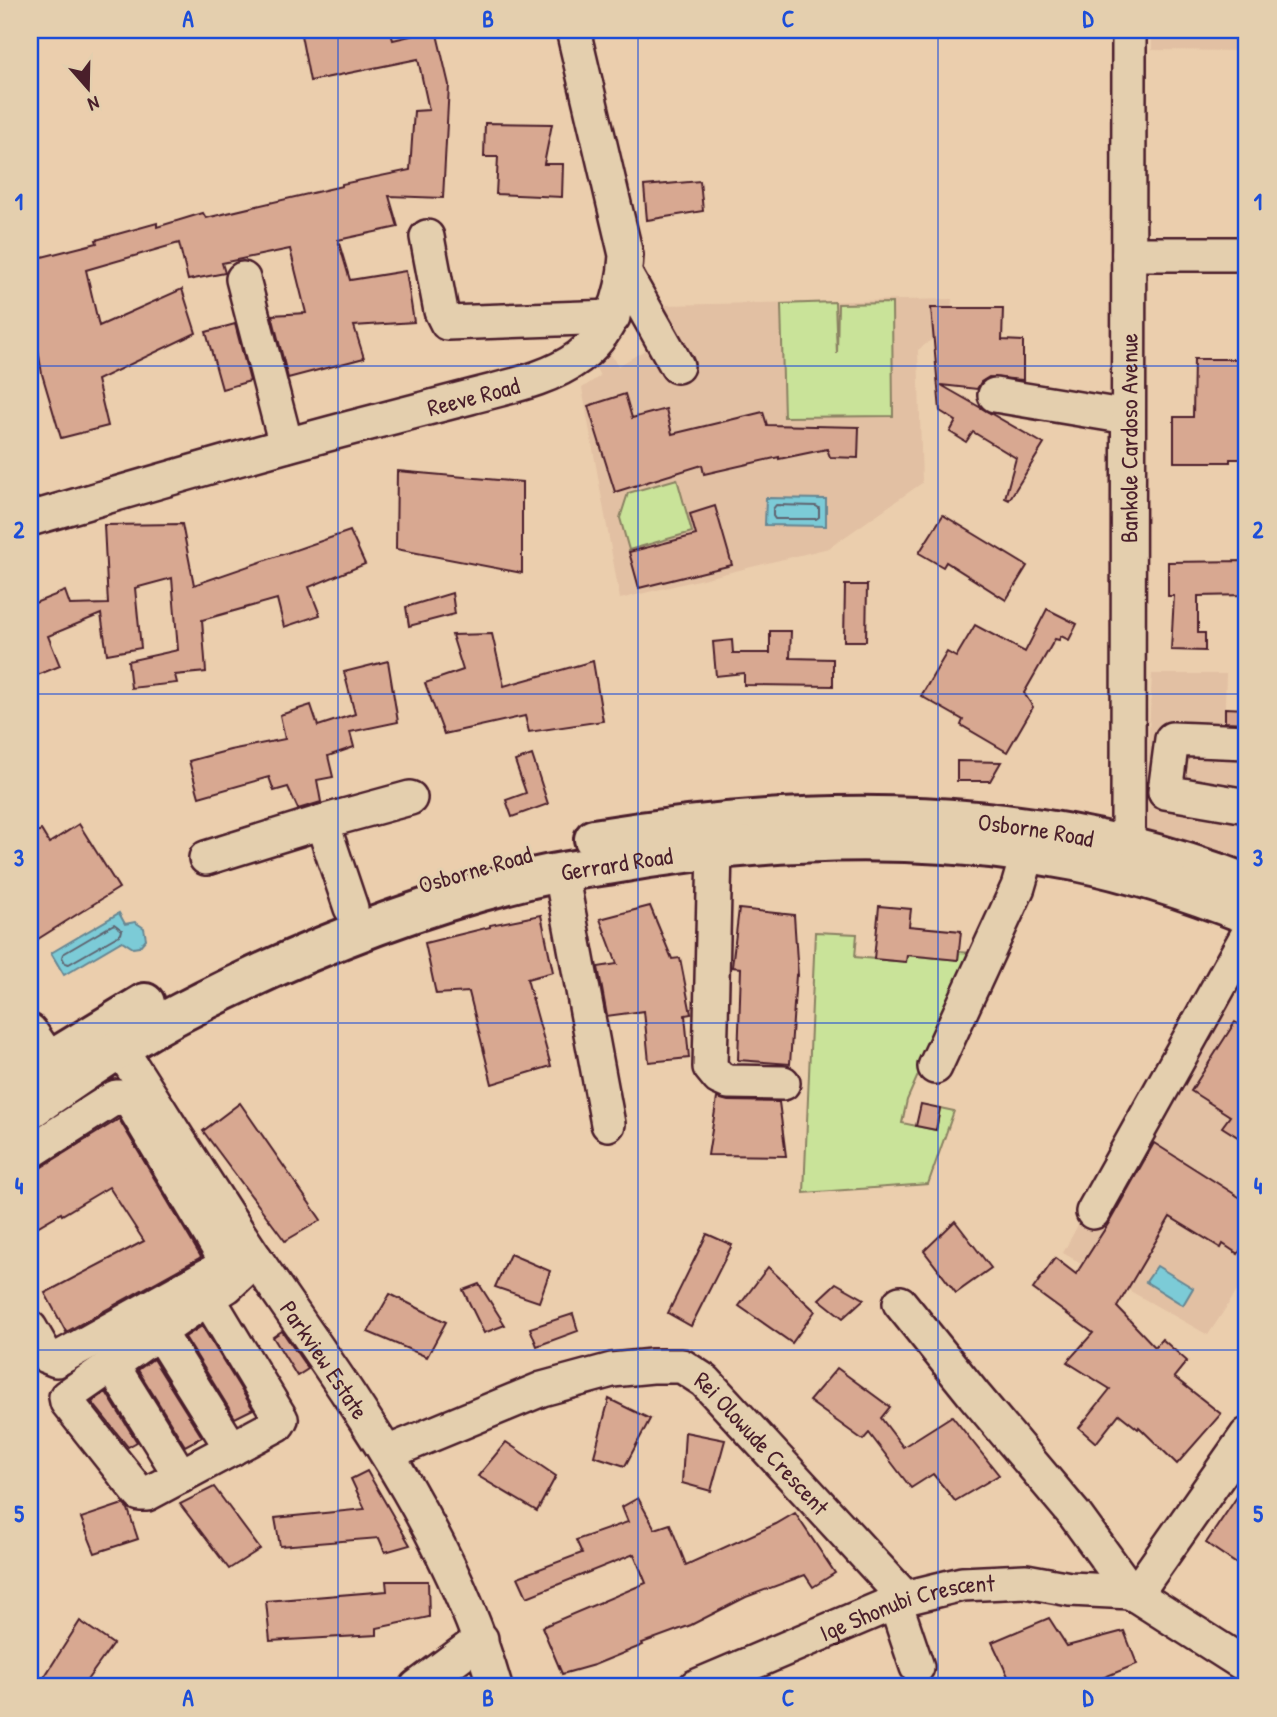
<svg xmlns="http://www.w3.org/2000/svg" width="1277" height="1717" font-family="'Patrick Hand',sans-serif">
  <rect width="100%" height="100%" fill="#ebcead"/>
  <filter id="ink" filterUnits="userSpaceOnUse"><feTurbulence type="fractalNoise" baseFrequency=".0143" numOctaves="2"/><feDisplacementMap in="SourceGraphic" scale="14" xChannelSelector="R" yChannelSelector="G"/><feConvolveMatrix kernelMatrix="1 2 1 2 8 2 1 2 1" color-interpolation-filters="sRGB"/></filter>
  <g filter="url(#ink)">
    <g fill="#e2c0a3">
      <path d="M1152,30H1247V51L1152,50Z"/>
      <path d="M952,299L950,326L918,350L922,483L829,548L620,599L582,388L600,376L593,362L610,353L618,366L647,349L633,321L663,305Z"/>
      <path d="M1152,674H1226L1224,734L1247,735V860L1144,829Z"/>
      <path d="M1233,934L1247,942V1276L1208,1335L1063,1253Z"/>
    </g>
    <g fill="#c9e399" stroke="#8a8162" stroke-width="2">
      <path d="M835,302L837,354L838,304L892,303L893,416L784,417L781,304Z"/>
      <path d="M677,479L692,532L629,550L620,518L628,493Z"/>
      <path d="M815,932L857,934L855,957L906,962L907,955L958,960L959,952L972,953L907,1100L902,1123L936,1130L940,1108L954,1111L928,1184L804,1193Z"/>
    </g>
    <g fill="#7bcbd7" stroke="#678692" stroke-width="2">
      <path d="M766,498L826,499V526L765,525Z"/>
      <path d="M119,913L125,924L135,922L144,928L146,939L139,947L133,948L122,941L64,975L51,953Z"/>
      <path d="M1157,1266L1193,1288L1183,1305L1146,1282Z"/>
    </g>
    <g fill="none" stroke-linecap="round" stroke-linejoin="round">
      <g stroke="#5e6470" stroke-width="2">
        <path d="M776,505L816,506L819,508V517L816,519H775L773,516V509Z"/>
        <path d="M114,924L122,930L121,934L69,964L65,963L62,957L63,954Z"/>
      </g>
    </g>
    <g fill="#d8a891" stroke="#4a1f2b" stroke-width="2">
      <path d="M339,30H390L393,40L436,30L449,85L443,198L389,196L398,227L338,240L350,280L406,271L414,322L354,326L364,358L288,378L272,315L306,313L290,249L222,263L225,273L188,280L179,243L86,270L99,326L182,289L196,333L97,380L108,426L61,438L42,374L32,313L30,314V277L32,276L30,260L97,243L96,240L157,223V227L203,213L206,218L342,186V184L410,170L414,111L429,110L418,59L310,81L301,35Z"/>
      <path d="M485,123L552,124L544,164H563L562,197L496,194L498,157H484Z"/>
      <path d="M700,181L703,211L647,220L644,186Z"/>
      <path d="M931,308H1003L1002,340L1023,341V380L989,377L981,382L977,389L941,385L1044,444L1009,500L1005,498L1016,458L973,432L966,442L950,432L956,421L940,411Z"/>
      <path d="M235,324L250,381L222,389L206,332Z"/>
      <path d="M1194,359H1247V459H1230V462H1174V417H1193Z"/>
      <path d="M625,394L632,418L666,409L672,434L763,412L767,425L859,427L858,458L830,457L827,449L779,459V457L704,474L702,465L615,492L588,406Z"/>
      <path d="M397,471L522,482V573L396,549Z"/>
      <path d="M715,506L732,565L639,588L629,552L696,535L690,514Z"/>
      <path d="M943,515L1027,566L1006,600L946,562L943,567L919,553Z"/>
      <path d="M182,524L194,585L350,531L365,564L309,587L320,615L284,627L277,599L202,620L206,672L175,675L177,683L131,688L128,661L178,650L172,578L135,588L141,648L107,654L101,614L48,636L60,666L30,678V593L35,603L65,591L70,605L108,604L104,525Z"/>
      <path d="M1247,561V595L1198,596V633H1205V651L1171,650L1174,596H1168V562Z"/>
      <path d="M845,585H867L866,641H844Z"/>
      <path d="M452,593L455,614L409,626L406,607Z"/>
      <path d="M1047,609L1077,624L1069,640L1061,636L1059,640L1055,639L1024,693L1033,707L1007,752L961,725L963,720L921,696L947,652L956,657L975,625L1025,652Z"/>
      <path d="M770,631H791L790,658L833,659V686L744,685V673L716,676L713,642L732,640L733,653H770Z"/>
      <path d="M492,634L504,686L593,661L603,721L529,732L525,716L444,734L425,683L463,670L452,635Z"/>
      <path d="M388,661L398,722L350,732L354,747L328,756L333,777L317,780L321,802L298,809L288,787L274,791L269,777L199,797L189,761L230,750L285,739L280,715L311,705L318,726L355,714L344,672Z"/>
      <path d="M1225,708L1247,709V723L1225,722Z"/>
      <path d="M532,755L548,804L512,817L506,800L526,793L515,761Z"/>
      <path d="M957,761L1001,762L990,781H957Z"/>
      <path d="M79,824L119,888L30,944V837L41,830L49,843Z"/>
      <path d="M650,906L672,959L680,958L691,1014L685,1015L689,1058L649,1062L644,1011L607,1016L598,967L617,964L600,919Z"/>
      <path d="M879,906L911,909L909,926L961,931L958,960L907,955L906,962L874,959Z"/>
      <path d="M739,909L794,915L798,976L796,975L790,1064L738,1060L741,968L732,967Z"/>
      <path d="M541,915L553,972L527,979L551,1066L492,1084L469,992L436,994L425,943L490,927V925Z"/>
      <path d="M1235,1022L1247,1029V1129L1241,1139L1222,1127L1230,1116L1191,1091Z"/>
      <path d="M717,1098L728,1101L779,1102L786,1156L708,1155Z"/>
      <path d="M240,1103L321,1220L285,1241L203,1131Z"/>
      <path d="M921,1104L940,1108L936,1130L916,1126Z"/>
      <path d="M119,1119L201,1257L66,1332L45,1293L144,1241L109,1187L62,1215L61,1213L30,1231V1172L40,1168Z"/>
      <path d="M1154,1143L1247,1202V1252L1241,1249L1238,1254L1223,1244L1221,1248L1170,1217L1117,1307L1155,1347L1162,1339L1187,1361L1174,1377L1221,1414L1177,1464L1139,1427L1138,1429L1119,1414L1096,1443L1079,1428L1110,1389L1067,1362L1093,1333L1033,1289L1055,1258L1076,1274L1110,1221Z"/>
      <path d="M955,1221L991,1268L956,1293L924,1251Z"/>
      <path d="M707,1234L732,1245L691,1326L668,1313Z"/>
      <path d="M510,1254L550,1271L539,1302L495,1287Z"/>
      <path d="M768,1267L815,1311L792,1343L739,1306Z"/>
      <path d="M836,1283L864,1299L843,1318L819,1299Z"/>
      <path d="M479,1284L505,1325L484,1333L463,1290Z"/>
      <path d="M390,1294L446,1322L427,1357L368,1332Z"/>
      <path d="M573,1314L578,1331L537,1346L530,1328Z"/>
      <path d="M202,1326L253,1409L235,1418L185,1337Z"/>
      <path d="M282,1331L308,1369L297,1376L273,1337Z"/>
      <path d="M153,1359L202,1437L185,1446L138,1370Z"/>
      <path d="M837,1368L890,1407L881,1418L903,1447L952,1416L999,1475L955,1501L933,1474L911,1488L869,1433L863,1440L809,1401Z"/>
      <path d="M106,1392L137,1442L128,1447L92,1402Z"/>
      <path d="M609,1399L650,1419L625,1466L594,1456Z"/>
      <path d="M685,1432L725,1440L711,1491L682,1483Z"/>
      <path d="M506,1442L556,1476L537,1511L478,1476Z"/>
      <path d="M367,1471L410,1545L385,1552L379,1538L280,1546L275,1518L365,1509L351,1479Z"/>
      <path d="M1247,1482V1571L1206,1543Z"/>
      <path d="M214,1487L260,1549L229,1569L180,1504Z"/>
      <path d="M638,1498L655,1529L670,1524L686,1565L776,1524L795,1513L835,1573L813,1587L805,1575L746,1597L691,1625L642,1643L643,1645L594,1665L562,1674L542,1627L646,1583L634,1554L527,1597L518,1577L582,1553L576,1540L628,1522L622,1507Z"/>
      <path d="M123,1504L128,1509L138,1539L95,1553L81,1518Z"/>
      <path d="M386,1581H428L429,1617L377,1628V1635L270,1641L266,1601L387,1591Z"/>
      <path d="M1049,1618L1067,1646L1124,1631L1137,1664L1080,1687H1013L992,1642Z"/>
      <path d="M80,1621L113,1644L82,1687H38Z"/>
    </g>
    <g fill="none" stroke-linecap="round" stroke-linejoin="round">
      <defs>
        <g id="minor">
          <path d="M427,237L441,311L447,323L613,317"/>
          <path d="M1129,254H1247"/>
          <path d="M625,274L677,366"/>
          <path d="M243,279L286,445"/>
          <path d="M995,395L1128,417"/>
          <path id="s1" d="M30,519C140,487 250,454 362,425C398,416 434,406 470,397C506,387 548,380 579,357C612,332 624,294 626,255L573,30"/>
          <path d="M1247,742L1172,739L1165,792L1247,806"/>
          <path id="s2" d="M1128,846L1129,30"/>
          <path d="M715,849L710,1067L719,1078L728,1082L783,1083"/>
          <path d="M206,858L322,822"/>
          <path d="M561,873L608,1124"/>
          <path d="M351,908L322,822L410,798"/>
          <path d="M30,1031L50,1060"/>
          <path id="s3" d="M120,1048C165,1118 209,1189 255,1258C348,1394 449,1527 495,1687"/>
          <path d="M935,1067L1018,887L1028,853"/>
          <path d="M30,1152L116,1097H128L225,1259L219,1269L56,1360L46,1356L30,1328"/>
          <path d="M1093,1212L1247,936"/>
          <path d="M208,1298L281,1419L278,1424L147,1494H140L67,1402L66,1397L208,1298L227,1286L256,1259"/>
          <path d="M900,1303L974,1395L1075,1515L1131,1592L1247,1666"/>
          <path d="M159,1332L232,1449"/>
          <path d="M112,1365L181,1476"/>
          <path id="s4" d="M387,1453L542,1389L612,1370L652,1366H682L705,1381L905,1598"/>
          <path d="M1135,1595L1247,1435"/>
          <path d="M895,1602L917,1667"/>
          <path d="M417,1687L481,1639"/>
          <path id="s5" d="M695,1687L905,1598L962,1584L1026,1581L1070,1589L1131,1592"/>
        </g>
        <g id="major">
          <path id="s6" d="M594,839C815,803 1036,802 1247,884"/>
          <path d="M30,1073L145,1003"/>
          <path id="s7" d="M30,1109C80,1075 129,1039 182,1012C290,956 406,909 524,880C551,873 579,869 607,865C760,838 921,831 1075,861C1134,873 1191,892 1247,914"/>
        </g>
      </defs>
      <use href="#minor" stroke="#4a1f2b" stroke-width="38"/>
      <use href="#major" stroke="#4a1f2b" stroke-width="44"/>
      <use href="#minor" stroke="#e4cfae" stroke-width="33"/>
      <use href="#major" stroke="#e4cfae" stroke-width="38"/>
    </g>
  </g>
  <path fill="none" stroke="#1d4ed8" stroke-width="2" stroke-opacity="0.55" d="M338,30V1687M638,30V1687M938,30V1687M30,366H1247M30,694H1247M30,1023H1247M30,1350H1247"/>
  <g text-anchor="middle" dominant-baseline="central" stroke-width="6" stroke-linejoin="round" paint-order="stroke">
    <g font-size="24" fill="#4a1f2b" stroke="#e4cfae">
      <text stroke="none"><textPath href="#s1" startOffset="460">Reeve Road</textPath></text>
      <text stroke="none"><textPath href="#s2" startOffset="408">Bankole Cardoso Avenue</textPath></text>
      <text stroke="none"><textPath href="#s6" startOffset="444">Osborne Road</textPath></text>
      <text stroke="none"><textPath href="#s7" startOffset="642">Gerrard Road</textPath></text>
      <text transform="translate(475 869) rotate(-16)">Osborne Road</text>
      <text stroke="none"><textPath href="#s3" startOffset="373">Parkview Estate</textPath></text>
      <text stroke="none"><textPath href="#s4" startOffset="422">Rei Olowude Crescent</textPath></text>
      <text stroke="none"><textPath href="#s5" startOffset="228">Ige Shonubi Crescent</textPath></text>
    </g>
  </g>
  <rect width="1277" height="1717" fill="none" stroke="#e4cfae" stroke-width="77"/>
  <g transform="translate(88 88) rotate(160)" stroke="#e4cfae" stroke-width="5" paint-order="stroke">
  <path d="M0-5L12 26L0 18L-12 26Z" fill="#4a1f2b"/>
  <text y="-10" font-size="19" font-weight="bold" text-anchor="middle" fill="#4a1f2b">N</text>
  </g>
  <rect x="38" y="38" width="1200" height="1640" fill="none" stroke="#1d4ed8" stroke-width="2.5"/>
  <g font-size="23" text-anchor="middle" font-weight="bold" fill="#1d4ed8">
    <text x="188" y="27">A</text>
    <text x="488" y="27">B</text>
    <text x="788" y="27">C</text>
    <text x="1088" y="27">D</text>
    <text x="19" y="210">1</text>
    <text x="1258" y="210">1</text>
    <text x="19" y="538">2</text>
    <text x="1258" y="538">2</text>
    <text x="19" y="866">3</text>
    <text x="1258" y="866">3</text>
    <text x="19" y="1194">4</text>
    <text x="1258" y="1194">4</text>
    <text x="19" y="1522">5</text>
    <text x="1258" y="1522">5</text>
    <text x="188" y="1706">A</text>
    <text x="488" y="1706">B</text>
    <text x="788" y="1706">C</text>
    <text x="1088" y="1706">D</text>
  </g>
</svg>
